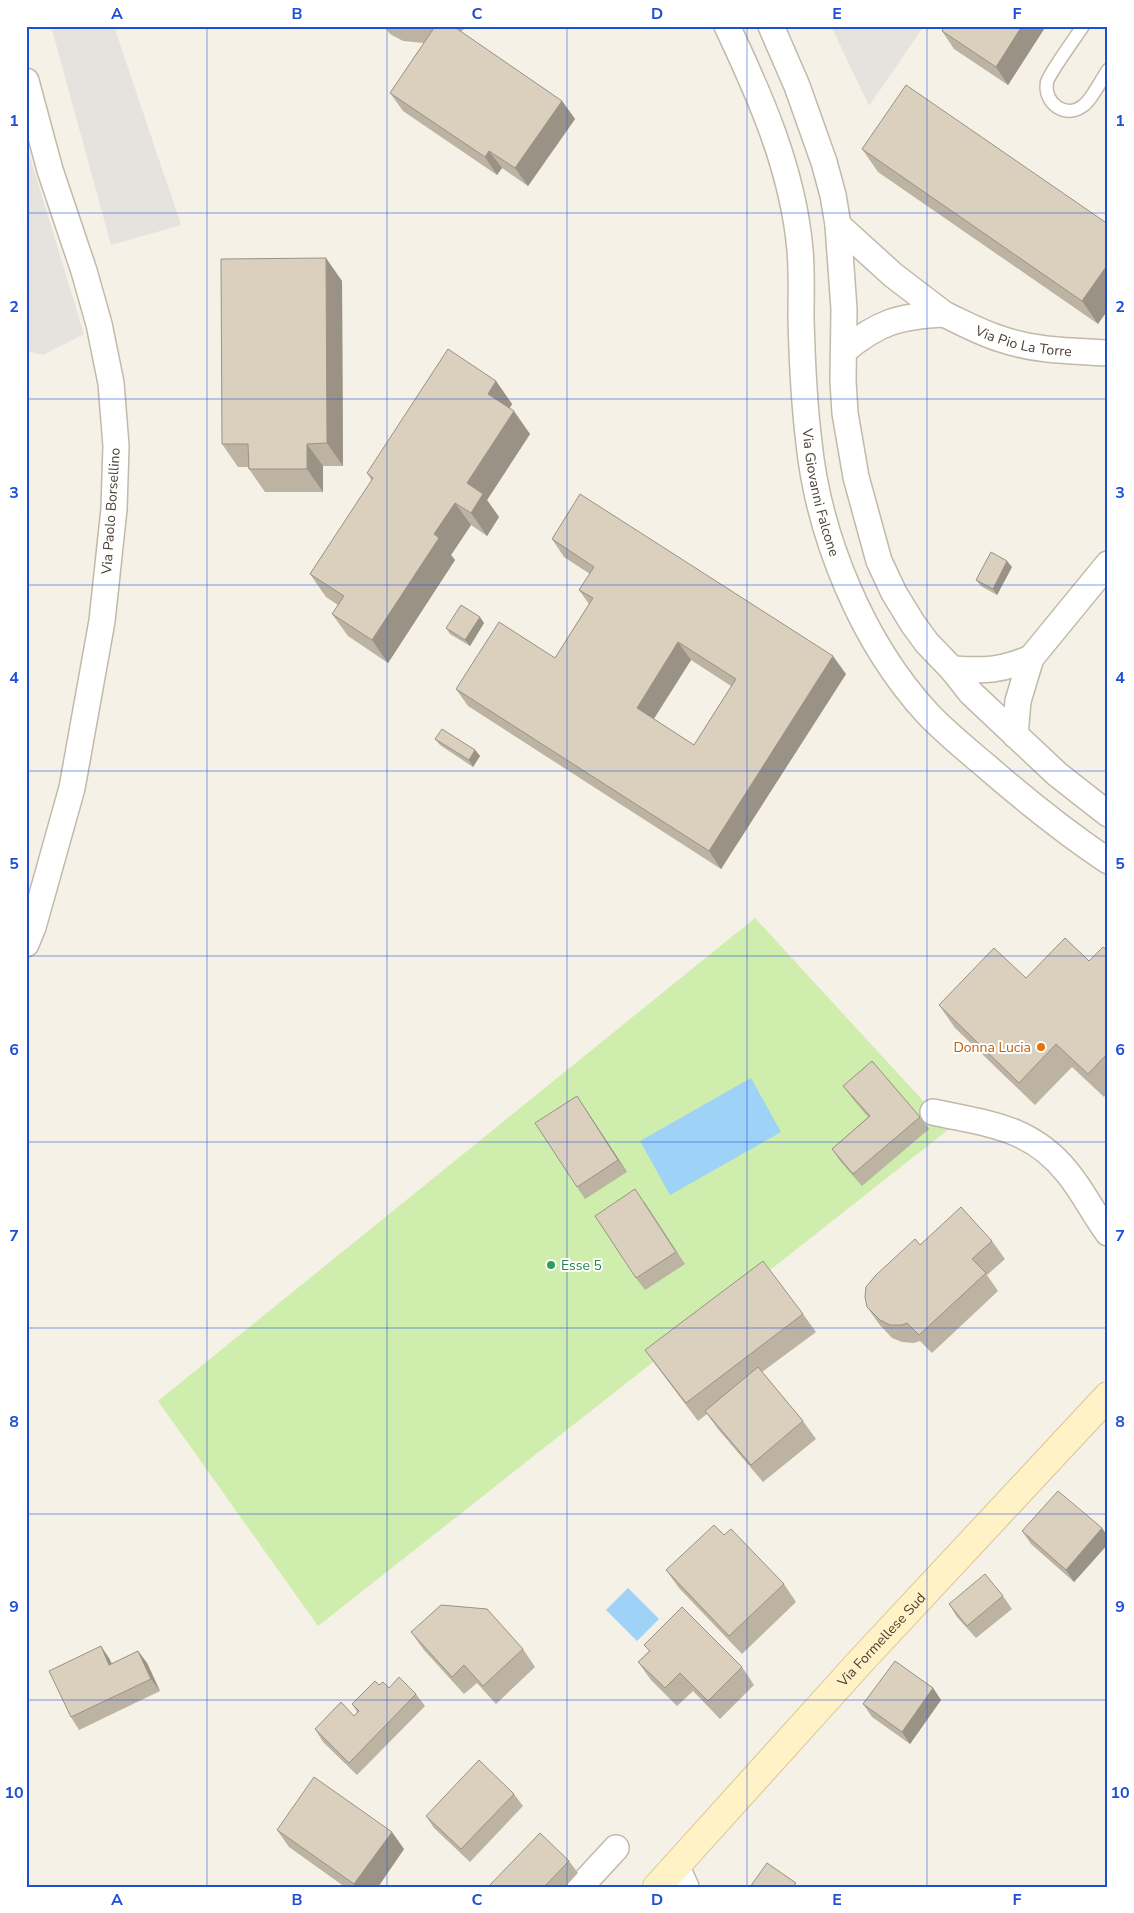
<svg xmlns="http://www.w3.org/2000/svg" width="1134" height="1913" font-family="'Nunito Sans',sans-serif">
  <rect width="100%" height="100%" fill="#f5f1e7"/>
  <path fill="#cfedac" d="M755,918L949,1129L318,1626L158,1401Z"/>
  <g fill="#e6e3df">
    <path d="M51,26H114L181,225L111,245Z"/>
    <path d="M831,26H924L869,106Z"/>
    <path d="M26,144L84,334L43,355L26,351Z"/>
  </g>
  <g fill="#9ed2f7">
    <path d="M751,1078L781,1132L670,1195L640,1141Z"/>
    <path d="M628,1588L659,1619L637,1641L606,1610Z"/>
  </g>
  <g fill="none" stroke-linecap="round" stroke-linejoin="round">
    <defs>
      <path id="lane" d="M1083,26C1076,37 1050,72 1047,82C1043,103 1066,120 1084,105C1092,99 1101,80 1108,70"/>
      <g id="street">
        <path id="s1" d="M727,26C761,98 793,170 800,250C802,273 801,296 801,318C802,360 804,402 809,443C819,538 863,644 928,714C946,733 966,749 986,766C1025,800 1065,832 1108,861"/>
        <path d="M771,26L797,86L824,162L833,195L838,225L844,309L843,381L845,413L856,477L879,561L894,593L913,624L927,643L952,669L971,693L1057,774L1108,814"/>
        <path d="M26,81L50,170L84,271L99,324L111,383L116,446L114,509L102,621L72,788L33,927L26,944"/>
        <path d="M838,225L893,275L944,314C900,316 878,322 844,351"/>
        <path id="s2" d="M944,314C963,323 981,333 1001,339C1035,351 1072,351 1108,353"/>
        <path d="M1031,658L1108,564"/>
        <path d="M952,669C984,671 1000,671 1031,658L1018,701L1015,735"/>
        <path d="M933,1112C987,1124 1030,1126 1067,1172C1083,1191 1093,1213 1108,1233"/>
        <path d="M676,1865L686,1887"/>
        <path d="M580,1887L616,1848"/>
      </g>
      <g id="secondary">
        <path id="s3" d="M657,1887L861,1661L1108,1396"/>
      </g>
    </defs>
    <use href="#lane" stroke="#c2b9a9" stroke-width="15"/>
    <use href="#street" stroke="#c2b9a9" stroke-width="28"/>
    <use href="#secondary" stroke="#d9c792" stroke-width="30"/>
    <use href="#lane" stroke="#fff" stroke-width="12"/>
    <use href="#street" stroke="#fff" stroke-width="25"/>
    <use href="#secondary" stroke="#fff2c7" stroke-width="28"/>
  </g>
  <g fill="#bcb3a3" fill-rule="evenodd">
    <path d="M384,26H467L461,32L562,101L575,119L528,186L502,168L497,175L403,111L390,93L424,43L403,41L390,34Z"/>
    <path d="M1046,26L1008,85L954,49L942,31Z"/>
    <path d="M862,149L1108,224L1098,324L878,172Z"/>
    <path d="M342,281L343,466H323V492H265L249,469L248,467H238L222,444Z"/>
    <path d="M496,381L512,404L510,408L530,434L487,500L499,517L487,536L471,525L451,555L455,560L388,663L348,636L332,614L338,605L326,597L310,574L372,481L367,473Z"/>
    <path d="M552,539L846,674L721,869L468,706L456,689L555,658L589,604L579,590L590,574L564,557ZM691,660L731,686L694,745L654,719Z"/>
    <path d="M1012,567L997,595L981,586L976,580Z"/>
    <path d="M484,623L470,646L450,634L446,628Z"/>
    <path d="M435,739L475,750L480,756L473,767L440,745Z"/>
    <path d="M1108,951V1092L1104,1097L1072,1067L1035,1105L955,1028L939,1005L1026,978L1089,961Z"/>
    <path d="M843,1086L920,1117L929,1129L862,1186L840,1161L832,1149L868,1117L852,1098Z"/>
    <path d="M585,1108L627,1172L585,1199L577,1187Z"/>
    <path d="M644,1201L685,1264L645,1290L636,1278Z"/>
    <path d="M992,1241L1005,1259L987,1275L998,1291L932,1353L920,1341L914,1343L902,1342L892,1338L879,1324L867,1307L920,1245Z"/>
    <path d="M803,1314L816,1332L762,1372L803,1421L816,1439L763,1482L718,1429L707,1414L698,1421L658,1368L645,1350Z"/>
    <path d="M1102,1528L1108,1537V1544L1074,1582L1031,1544L1022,1531Z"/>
    <path d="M724,1535L784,1584L796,1602L742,1654L679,1588L666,1570Z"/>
    <path d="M1003,1596L1012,1609L976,1638L957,1617L949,1604Z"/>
    <path d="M411,1632L523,1649L535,1667L496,1704L477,1683L464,1694L424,1650Z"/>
    <path d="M644,1645L742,1667L754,1685L720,1719L693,1691L677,1706L651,1680L638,1662L649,1651Z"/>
    <path d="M138,1651L147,1663L160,1691L79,1730L71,1717L109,1658L112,1664Z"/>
    <path d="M379,1685L416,1694L425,1706L357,1775L323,1742L315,1729L354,1716L357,1712L352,1704Z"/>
    <path d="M933,1688L941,1700L910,1744L872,1717L863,1704Z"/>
    <path d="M514,1794L523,1806L470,1862L434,1828L426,1816Z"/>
    <path d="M277,1830L404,1849L378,1887H345L289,1847Z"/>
    <path d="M569,1861L578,1873L565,1887H488Z"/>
  </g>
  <g fill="#999285">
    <path d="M1022,26H1046L1008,85L996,67Z"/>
    <path d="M562,101L575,119L528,186L515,168Z"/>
    <path d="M489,151L502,168L497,175L485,157Z"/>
    <path d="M326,258L342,281L343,466L327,443Z"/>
    <path d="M1108,264V310L1098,324L1082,301Z"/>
    <path d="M496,381L512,404L504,417L488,394Z"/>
    <path d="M514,411L530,434L487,500L499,517L487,536L471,513L467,483Z"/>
    <path d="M307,444L323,466V492L307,469Z"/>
    <path d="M455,503L471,525L451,555L455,560L388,663L372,640L434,534Z"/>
    <path d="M1007,561L1012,567L997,595L993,589Z"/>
    <path d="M480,617L484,623L470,646L465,640Z"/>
    <path d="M678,642L691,660L649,726L637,708Z"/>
    <path d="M833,656L846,674L721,869L709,851Z"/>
    <path d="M475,750L480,756L473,767L469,760Z"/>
    <path d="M577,1096L585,1108L627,1172L618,1160Z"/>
    <path d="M1102,1528L1108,1537V1544L1074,1582L1066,1570Z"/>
    <path d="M101,1646L109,1658L118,1677L109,1665Z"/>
    <path d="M138,1651L147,1663L160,1691L151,1679Z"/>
    <path d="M933,1688L941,1700L910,1744L902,1732Z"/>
    <path d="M392,1832L404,1849L378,1887H356L354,1884Z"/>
  </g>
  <g fill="#dbd0be" stroke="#999285" fill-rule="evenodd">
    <path d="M432,26H453L562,101L515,168L489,151L485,157L390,93L434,28Z"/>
    <path d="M945,26H1022L996,67L942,31Z"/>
    <path d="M906,85L1108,224V264L1082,301L862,149Z"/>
    <path d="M326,258L327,443L307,444V469H249L248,444H222L221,259Z"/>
    <path d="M448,349L496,381L488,394L514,411L467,483L483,494L471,513L455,503L434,534L439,538L372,640L332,614L344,596L310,574L373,478L367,473Z"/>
    <path d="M580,494L833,656L709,851L456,689L499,622L555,658L593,598L579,590L594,567L552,539ZM678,642L736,679L694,745L637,708Z"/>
    <path d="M991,552L1007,561L993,589L976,580Z"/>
    <path d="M461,605L480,617L465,640L446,628Z"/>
    <path d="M442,729L475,750L469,760L435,739Z"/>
    <path d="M1065,938L1089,961L1103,947L1108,951V1053L1088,1074L1056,1044L1019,1083L939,1005L994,948L1026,978Z"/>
    <path d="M872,1061L920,1117L853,1174L832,1149L870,1116L843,1086Z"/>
    <path d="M577,1096L618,1160L577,1187L535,1123Z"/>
    <path d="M635,1189L676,1252L636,1278L595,1216Z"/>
    <path d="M961,1207L992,1241L972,1259L986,1273L919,1335L907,1323L902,1325H890L880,1320L867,1307L865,1297L866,1287L876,1275L915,1239L920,1245Z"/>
    <path d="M763,1261L803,1314L686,1403L645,1350Z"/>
    <path d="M758,1367L803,1421L751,1465L705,1411Z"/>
    <path d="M1058,1491L1102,1528L1066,1570L1022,1531Z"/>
    <path d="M714,1525L724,1535L731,1529L784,1584L729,1636L666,1570Z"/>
    <path d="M985,1574L1003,1596L967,1626L949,1604Z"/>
    <path d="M441,1605L487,1609L523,1649L483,1686L464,1665L452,1677L411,1632Z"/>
    <path d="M682,1607L742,1667L708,1701L680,1673L665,1688L638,1662L650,1651L644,1645Z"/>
    <path d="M101,1646L109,1665L138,1651L151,1679L71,1717L49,1671Z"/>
    <path d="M895,1661L933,1688L902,1732L863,1704Z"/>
    <path d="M399,1677L416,1694L349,1763L315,1729L341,1702L354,1716L359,1711L352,1704L375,1681L379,1685L383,1682L389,1688Z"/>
    <path d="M479,1760L514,1794L461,1849L426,1816Z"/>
    <path d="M314,1777L392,1832L354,1884L277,1830Z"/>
    <path d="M540,1833L569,1861L544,1887H488Z"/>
    <path d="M767,1863L796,1883L793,1887H750Z"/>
  </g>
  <path fill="none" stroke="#1d4ed8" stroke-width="1" stroke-opacity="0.55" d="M207,26V1887M387,26V1887M567,26V1887M747,26V1887M927,26V1887M26,213H1108M26,399H1108M26,585H1108M26,771H1108M26,956H1108M26,1142H1108M26,1328H1108M26,1514H1108M26,1700H1108"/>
  <circle fill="#e8710a" stroke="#fff" stroke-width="2" cx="1041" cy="1047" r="5"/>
  <circle fill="#2e9e5b" stroke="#fff" stroke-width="2" cx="551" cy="1265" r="5"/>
  <g text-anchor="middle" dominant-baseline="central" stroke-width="4" stroke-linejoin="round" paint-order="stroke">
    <g font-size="14" fill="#494135" stroke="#fff">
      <text stroke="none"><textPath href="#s2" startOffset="85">Via Pio La Torre</textPath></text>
      <text stroke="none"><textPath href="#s1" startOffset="481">Via Giovanni Falcone</textPath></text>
      <text transform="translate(111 511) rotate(-86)">Via Paolo Borsellino</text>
      <text stroke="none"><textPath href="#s3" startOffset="334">Via Formellese Sud</textPath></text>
    </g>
    <g font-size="14" fill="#c56008" stroke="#fff" text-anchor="end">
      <text x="1031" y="1047">Donna Lucia</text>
    </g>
    <g font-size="14" fill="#27864d" stroke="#fff" text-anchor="start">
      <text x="561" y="1265">Esse 5</text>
    </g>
  </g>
  <rect width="1134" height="1913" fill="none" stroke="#ffffff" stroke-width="55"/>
  <rect x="28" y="28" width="1078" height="1858" fill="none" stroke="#1d4ed8" stroke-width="2"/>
  <g font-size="16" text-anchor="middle" font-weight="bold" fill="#1d4ed8">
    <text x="117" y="19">A</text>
    <text x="297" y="19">B</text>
    <text x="477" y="19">C</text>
    <text x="657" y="19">D</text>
    <text x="837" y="19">E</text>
    <text x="1017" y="19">F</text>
    <text x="14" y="126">1</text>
    <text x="1120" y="126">1</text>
    <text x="14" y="312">2</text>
    <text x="1120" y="312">2</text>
    <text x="14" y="498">3</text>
    <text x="1120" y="498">3</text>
    <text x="14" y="683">4</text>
    <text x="1120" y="683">4</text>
    <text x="14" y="869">5</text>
    <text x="1120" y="869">5</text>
    <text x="14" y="1055">6</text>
    <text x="1120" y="1055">6</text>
    <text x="14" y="1241">7</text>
    <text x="1120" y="1241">7</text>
    <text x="14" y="1427">8</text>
    <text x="1120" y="1427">8</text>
    <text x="14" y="1612">9</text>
    <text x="1120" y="1612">9</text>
    <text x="14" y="1798">10</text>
    <text x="1120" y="1798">10</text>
    <text x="117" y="1905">A</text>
    <text x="297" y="1905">B</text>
    <text x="477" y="1905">C</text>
    <text x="657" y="1905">D</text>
    <text x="837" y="1905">E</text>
    <text x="1017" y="1905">F</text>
  </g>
</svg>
